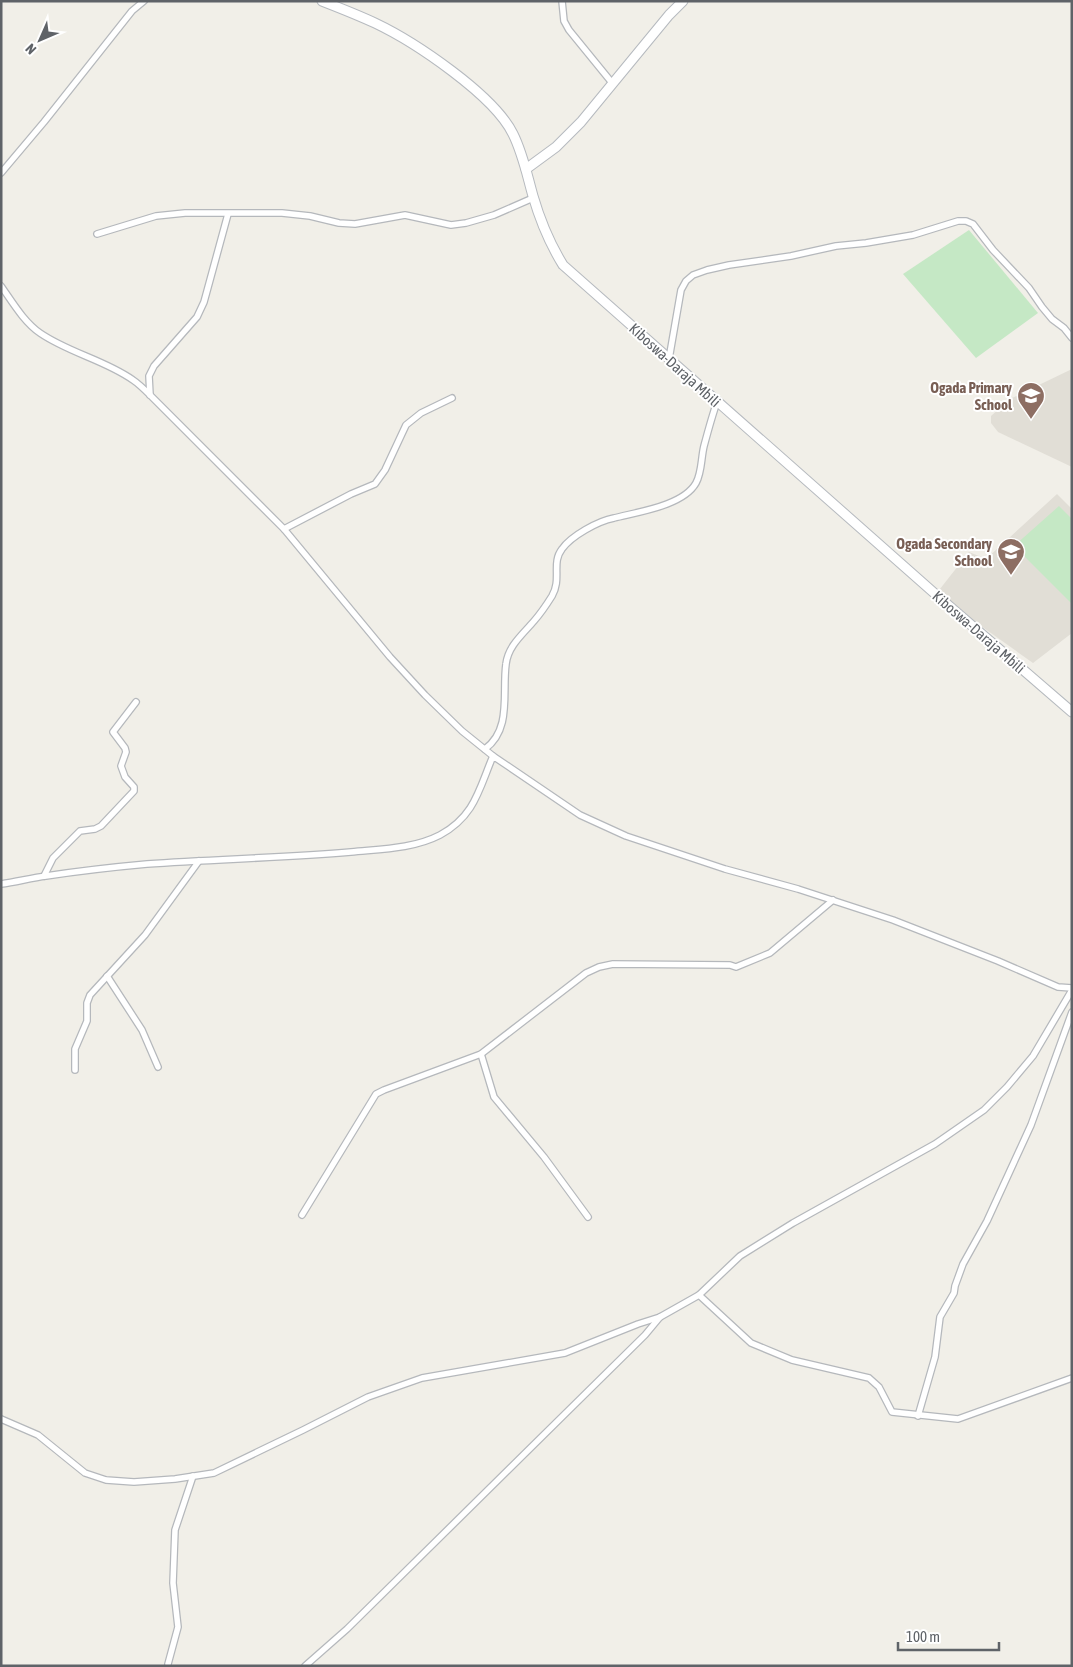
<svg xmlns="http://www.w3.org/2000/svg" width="1073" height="1667" font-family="'Asap Condensed',sans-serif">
  <rect width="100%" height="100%" fill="#f1efe8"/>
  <g fill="#e1ded6">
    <path d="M1072,369V467L998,432L991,423V416L1010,399Z"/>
    <path d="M1057,494L1072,509V633L1033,663L936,594L969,552L986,559Z"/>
  </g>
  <g fill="#c5e8c5">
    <path d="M969,230L1038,313L976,358L903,274Z"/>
    <path d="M1059,506L1072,519V604L1014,546Z"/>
  </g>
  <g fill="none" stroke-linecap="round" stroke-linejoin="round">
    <defs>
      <g id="minor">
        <path d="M562,1L564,21L569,30L613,84"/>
        <path d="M1,173L44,122L132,11L144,1"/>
        <path d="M97,234L156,216L185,213H282L310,216L339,223L355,224L405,215L451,225L466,223L494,215L533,198"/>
        <path d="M1,286C13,303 24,322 40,333C69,353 105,360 133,380C139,384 145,390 150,395L284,529L390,657L425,695L462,731L493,756"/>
        <path d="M669,359L681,290L686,281L693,275L707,270L729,265L791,256L836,246L866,243L913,235L958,221H966L973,224L993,250L1029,288L1042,307L1052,319L1064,328L1072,338"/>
        <path d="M150,395L149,376L154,366L197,317L204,302L228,214"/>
        <path d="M284,529L351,494L375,484L385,470L406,425L421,413L452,398"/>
        <path d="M485,749C512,729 502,693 506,664C508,646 523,634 534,621C541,613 547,604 552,596C562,579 551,563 562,549C571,536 598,521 614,518C637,512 683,506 696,483C702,472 701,458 704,446C708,431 712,416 717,402"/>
        <path d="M44,876L53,858L80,831L95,829L101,826L134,791V787L125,777L121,766L126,752L125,748L113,732L136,702"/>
        <path d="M1,884C16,882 31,878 46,876C79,871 114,867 147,864C215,859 283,858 351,852C380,849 413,849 440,835C475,816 479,789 493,756L580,815L626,836L725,869L798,889L893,920L998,961L1058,987L1072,988"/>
        <path d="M107,976L142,1030L158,1067"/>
        <path d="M481,1054L494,1097L544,1157L588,1217"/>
        <path d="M75,1070V1049L87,1021V1003L90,995L145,935L199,861"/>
        <path d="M302,1215L376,1094L384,1090L481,1054L586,973L599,967L613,964L730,965L736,967L770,953L833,900"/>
        <path d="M699,1295L751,1343L792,1360L869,1378L879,1387L892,1412L958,1419L1072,1378"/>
        <path d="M918,1416L935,1357L940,1317L954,1293L955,1286L963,1264L987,1221L1031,1125L1072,1012"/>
        <path d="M1,1419L38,1435L85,1473L106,1480L134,1482L175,1479L214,1473L303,1430L368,1397L422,1378L565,1353L638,1324L660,1317L699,1295L740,1256L793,1223L935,1144L984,1110L1007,1087L1033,1056L1072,990"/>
        <path d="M168,1664L178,1627L173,1583L175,1530L193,1476"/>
        <path d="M305,1666L347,1629L645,1335L660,1317"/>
      </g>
      <g id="secondary">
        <path d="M322,1C340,8 358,15 375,23C415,42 494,95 513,134C523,154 527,175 533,196C540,220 550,244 563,265L933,592L1072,712"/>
        <path d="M526,169L556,147L581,122L669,15L683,1"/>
      </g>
    </defs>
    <use href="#minor" stroke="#b5b8bc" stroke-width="8"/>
    <use href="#secondary" stroke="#b6babf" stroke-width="11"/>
    <use href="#minor" stroke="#fff" stroke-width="5.5"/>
    <use href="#secondary" stroke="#fff" stroke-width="9"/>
  </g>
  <defs>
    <symbol id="school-pin" viewBox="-11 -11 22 30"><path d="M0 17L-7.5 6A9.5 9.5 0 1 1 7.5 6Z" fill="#8d6e63" stroke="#fff"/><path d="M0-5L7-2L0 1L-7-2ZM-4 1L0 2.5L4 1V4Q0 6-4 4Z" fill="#fff"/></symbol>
  </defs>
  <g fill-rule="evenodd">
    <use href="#school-pin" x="1015" y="380" width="32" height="43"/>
    <use href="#school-pin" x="995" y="536" width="32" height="43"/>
  </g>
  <g text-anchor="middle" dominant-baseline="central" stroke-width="4" stroke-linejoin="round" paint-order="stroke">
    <g font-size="15" fill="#5f6368" stroke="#fff">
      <text transform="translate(675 365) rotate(42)">Kiboswa-Daraja Mbili</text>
      <text transform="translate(979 632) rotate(41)">Kiboswa-Daraja Mbili</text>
    </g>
    <g font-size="15" font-weight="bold" fill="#785e54" stroke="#fff" text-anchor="end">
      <text x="1012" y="387">Ogada Primary<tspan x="1012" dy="17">School</tspan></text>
      <text x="992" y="543">Ogada Secondary<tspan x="992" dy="17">School</tspan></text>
    </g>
  </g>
  <rect width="1073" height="1667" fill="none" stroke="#5f6368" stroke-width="5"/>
  <g transform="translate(40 40) rotate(225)" stroke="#ffffff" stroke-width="4" paint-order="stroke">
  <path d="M0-4L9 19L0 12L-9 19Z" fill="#5f6368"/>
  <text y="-8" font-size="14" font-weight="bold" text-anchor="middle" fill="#5f6368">N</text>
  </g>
  <path d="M898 1642v8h101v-8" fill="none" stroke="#5f6368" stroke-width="2.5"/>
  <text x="906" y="1642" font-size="15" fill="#5f6368" stroke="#ffffff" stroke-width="4" paint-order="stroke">100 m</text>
</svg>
